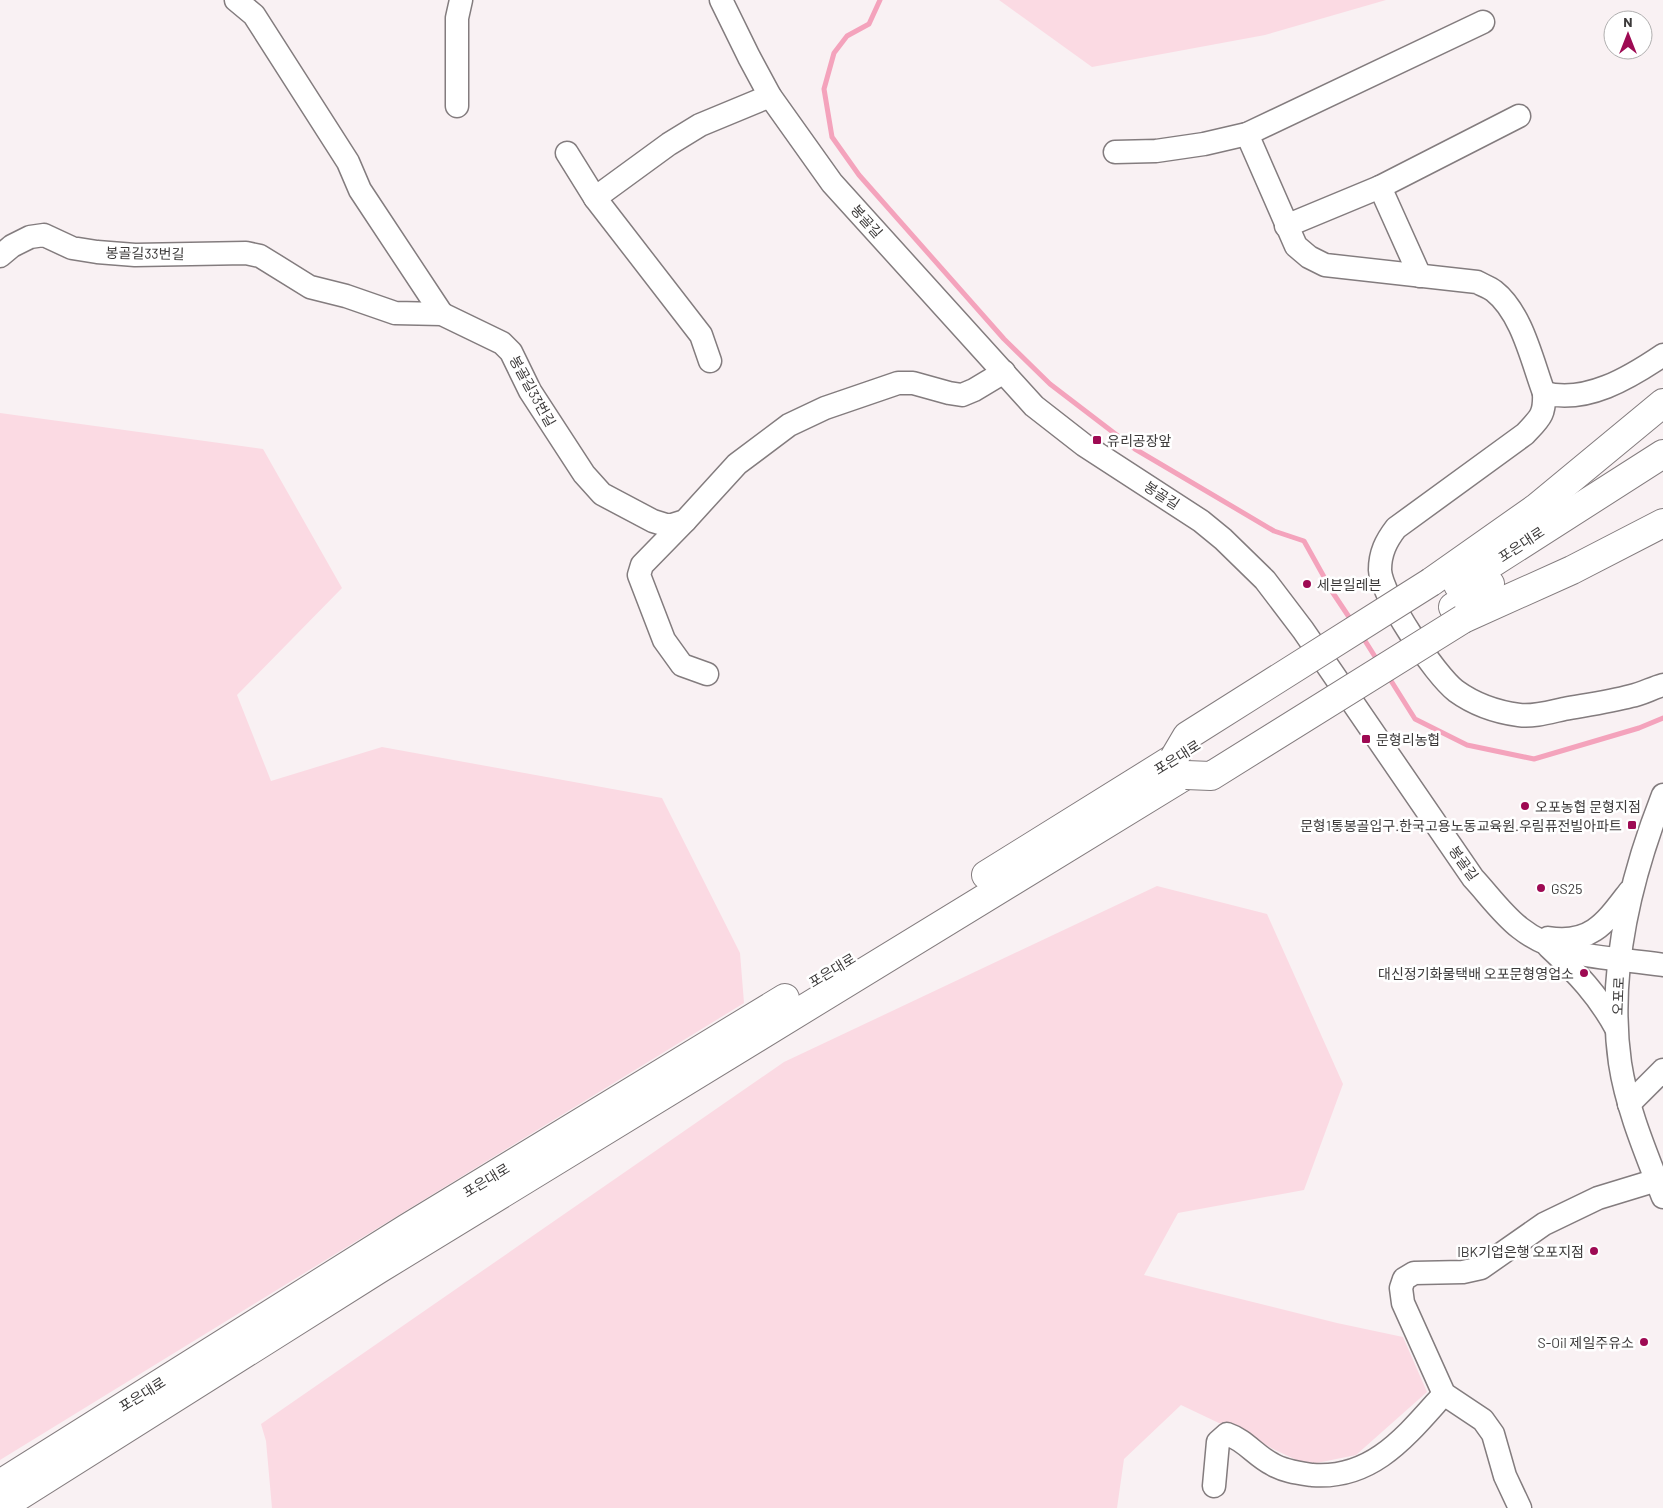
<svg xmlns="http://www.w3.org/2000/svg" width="1663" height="1508" font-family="Barlow,'Noto Sans KR',sans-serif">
  <rect width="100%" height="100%" fill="#f9f1f3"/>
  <g fill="#fbdae3">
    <path d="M999,0H1386L1265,35L1092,67Z"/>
    <path d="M0,413L263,449L342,588L237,695L271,781L382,747L662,798L740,953L744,1003L0,1460Z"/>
    <path d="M1157,886L1267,914L1343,1084L1304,1190L1178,1213L1144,1275L1337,1323L1403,1337L1427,1392L1356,1455L1307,1465L1181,1405L1124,1459L1117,1508H272L266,1441L261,1424L784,1062Z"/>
  </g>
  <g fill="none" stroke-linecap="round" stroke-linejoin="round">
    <g stroke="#f4a3bc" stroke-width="5">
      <path d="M880,0L869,24L847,36L834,53L824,89L832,137L859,175L1004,339L1050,384L1135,449L1274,531L1304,541L1333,593L1353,623"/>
      <path d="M1362,636L1379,663"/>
      <path d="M1388,676L1415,719L1467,745L1534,759L1639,728L1663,718"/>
    </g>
    <defs>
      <g id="minor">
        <path d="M236,0L254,15L348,162L360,190L442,314"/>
        <path d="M721,0L749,57L770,96L832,183L1034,406L1084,445L1201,521L1223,539L1265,580L1303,630L1473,878C1488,894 1502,914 1520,928C1560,960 1615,957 1663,965"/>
        <path d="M457,106V18L461,0"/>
        <path d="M1247,134L1296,246L1309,257L1325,265L1477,282C1482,285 1489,287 1494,291C1522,313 1532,361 1544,393"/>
        <path d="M1115,152L1156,151L1204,144L1247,134L1483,22"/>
        <path d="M567,153L595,198L701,335L710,361"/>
        <path d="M1380,187L1420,276"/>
        <path d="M595,198L669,144L700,125L770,96"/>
        <path d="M1286,226L1380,187L1519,116"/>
        <path d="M0,256L12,246L30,237L44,235L72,248L97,252L135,255L246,253L260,256L310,287L346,296L395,313L442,314L502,343L511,352L530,391L584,474L602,494L653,521L669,526L685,521L737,464L789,425L825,408L898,383H913L949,393L962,395L974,390L1004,372"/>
        <path d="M1663,355C1629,378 1586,404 1544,393C1545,415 1540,418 1525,434L1396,528C1386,541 1380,553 1380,570C1381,595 1435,675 1456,691C1474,704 1496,712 1519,715C1533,717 1550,712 1564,709C1586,705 1609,702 1631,696C1642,694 1652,688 1663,685"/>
        <path d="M685,521L642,565L639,575L664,640L682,665L707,674"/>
        <path d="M1663,795C1630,879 1607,972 1620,1063C1627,1109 1646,1153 1663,1197"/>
        <path d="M1548,938C1591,945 1606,922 1629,892"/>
        <path d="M1549,947C1577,973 1598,995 1616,1028"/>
        <path d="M1629,1104L1663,1070"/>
        <path d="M1214,1486L1218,1442L1227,1434C1245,1440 1256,1456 1272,1464C1283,1471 1299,1473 1312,1475C1373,1480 1407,1435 1444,1394"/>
        <path d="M1520,1508L1505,1476L1493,1434L1483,1420L1444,1394L1403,1303L1401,1288L1404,1279L1414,1273L1463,1272L1481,1268L1544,1224L1598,1198L1657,1180"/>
      </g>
      <g id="highway">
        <path d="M1431,582L1536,508L1663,403"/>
        <path d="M1458,585L1663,454"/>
        <path d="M1453,607L1490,584"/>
        <path d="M1463,619L1572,570L1663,523"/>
        <path d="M986,875L1174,758"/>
        <path d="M0,1484L407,1228L785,998"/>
        <path d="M0,1508L379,1269L1186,775"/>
      </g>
    </defs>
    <use href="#minor" stroke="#837c7e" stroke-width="25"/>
    <use href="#highway" stroke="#837c7e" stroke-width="30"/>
    <use href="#minor" stroke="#fff" stroke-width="22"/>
    <use href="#highway" stroke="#fff" stroke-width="28"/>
    <defs>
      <g id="highway-bridge">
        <path d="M1174,758L1187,736L1431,582"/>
        <path d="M1186,775L1211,776L1463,619"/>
      </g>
    </defs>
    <use href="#highway-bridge" stroke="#837c7e" stroke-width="30" stroke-linecap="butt"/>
    <use href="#highway-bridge" stroke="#fff" stroke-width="28"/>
  </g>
  <g fill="#9e0a53" stroke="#fff" stroke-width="2">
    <rect x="1092" y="435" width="10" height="10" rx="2.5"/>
    <circle cx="1307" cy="584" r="5"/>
    <rect x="1361" y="734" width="10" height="10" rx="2.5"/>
    <circle cx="1525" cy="806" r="5"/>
    <rect x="1627" y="820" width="10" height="10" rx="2.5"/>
    <circle cx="1541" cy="888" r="5"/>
    <circle cx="1584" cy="973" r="5"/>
    <circle cx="1594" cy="1251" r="5"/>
    <circle cx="1644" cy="1342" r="5"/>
  </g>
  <g text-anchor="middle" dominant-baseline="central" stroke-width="5" stroke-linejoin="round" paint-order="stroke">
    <g font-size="14" fill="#3c3a3a" stroke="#fff">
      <text transform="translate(867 221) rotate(48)">봉골길</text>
      <text transform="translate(145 253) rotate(1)">봉골길33번길</text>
      <text transform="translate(533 391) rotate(61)">봉골길33번길</text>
      <text transform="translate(1162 495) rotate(33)">봉골길</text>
      <text transform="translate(1521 544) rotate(-33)">포은대로</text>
      <text transform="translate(1177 757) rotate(-32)">포은대로</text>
      <text transform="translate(1464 863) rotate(54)">봉골길</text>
      <text transform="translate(832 970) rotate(-31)">포은대로</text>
      <text transform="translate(1618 996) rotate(-88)">오포로</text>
      <text transform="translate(486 1180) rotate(-31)">포은대로</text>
      <text transform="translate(142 1394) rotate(-32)">포은대로</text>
    </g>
    <g font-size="14" fill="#3c3a3a" stroke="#fff" text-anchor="start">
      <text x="1107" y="440">유리공장앞</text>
      <text x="1317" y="584">세븐일레븐</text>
      <text x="1376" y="739">문형리농협</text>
      <text x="1535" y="806">오포농협 문형지점</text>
      <text x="1622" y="825" text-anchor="end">문형1통봉골입구.한국고용노동교육원.우림퓨전빌아파트</text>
      <text x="1551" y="888">GS25</text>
      <text x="1574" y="973" text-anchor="end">대신정기화물택배 오포문형영업소</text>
      <text x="1584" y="1251" text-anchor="end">IBK기업은행 오포지점</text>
      <text x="1634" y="1342" text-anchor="end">S-Oil 제일주유소</text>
    </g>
  </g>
  <g transform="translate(1628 35)"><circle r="24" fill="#ffffff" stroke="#b1b0b0"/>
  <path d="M0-4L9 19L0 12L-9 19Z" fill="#9e0a53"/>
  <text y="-8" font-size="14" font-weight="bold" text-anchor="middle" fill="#3c3a3a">N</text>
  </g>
</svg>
